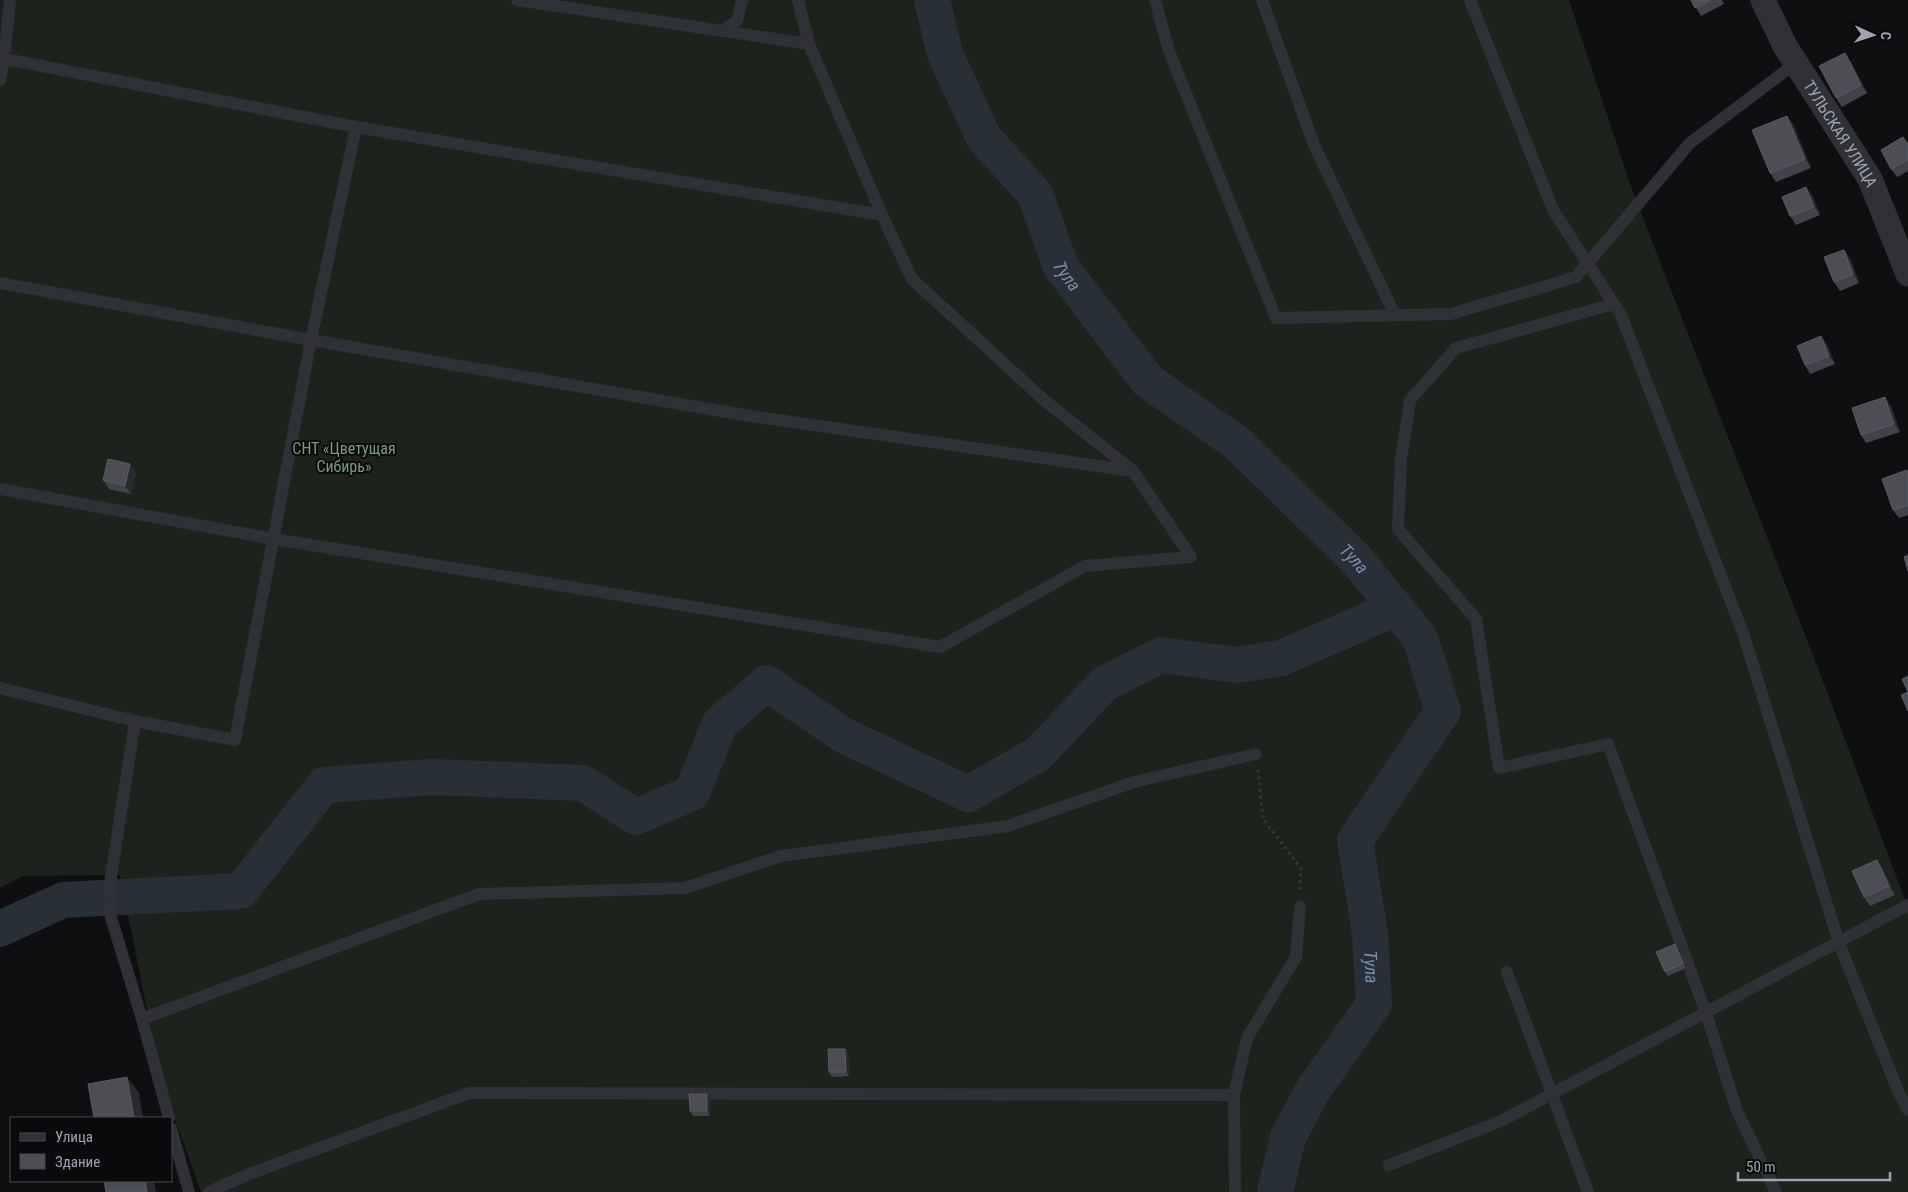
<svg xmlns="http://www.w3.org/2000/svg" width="1908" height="1192" font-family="'Roboto Condensed',sans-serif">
  <rect width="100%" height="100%" fill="#0f0f11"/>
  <path fill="#1c231d" d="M0,0H1569L1631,187L1826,689L1908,908V1192H201L161,1080L120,875L23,876L0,888Z"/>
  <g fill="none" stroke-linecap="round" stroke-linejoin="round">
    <g stroke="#282f36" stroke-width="36">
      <path id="s1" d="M932,0L945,54L984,138L1035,194L1061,267L1148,381L1237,443L1356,559L1420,638L1443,711L1355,840L1370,934L1374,1004L1313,1090L1288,1137L1275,1192"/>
      <path d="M0,929L63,900L241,891L324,785L432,777L583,783L636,817L692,793L720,723L767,683L843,735L968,794L1038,754L1104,684L1161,655L1237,665L1281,658L1396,608"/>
    </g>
    <path stroke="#36383d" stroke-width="3" stroke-dasharray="2.5 4" stroke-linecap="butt" d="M1258,770L1263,819L1301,868L1300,891"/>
    <g stroke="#303136" stroke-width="12">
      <path d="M517,0L809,44"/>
      <path d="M1155,0L1169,51L1276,318L1451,314L1576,277L1690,143L1796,63"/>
      <path d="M1262,0L1314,145L1395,315"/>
      <path d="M1470,0L1553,210L1621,315L1744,636L1839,943L1899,1093L1908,1110"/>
      <path d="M722,31L737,21L742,0"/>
      <path d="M0,58L356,127L882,215"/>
      <path d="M0,80L4,59L10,0"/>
      <path d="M0,283L311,340L744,415L1133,471"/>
      <path d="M1614,304L1456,348L1410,400L1401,460L1398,529L1476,619L1499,768L1608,744L1706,1013L1737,1111L1776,1192"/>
      <path d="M0,489L274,539L940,647L1085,566L1191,557L1133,471L1044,400L912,279L882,215L809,44L798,0"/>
      <path d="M0,688L135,721L235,740L311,340L356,127"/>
      <path d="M135,721L111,877L110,914L142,1019L169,1118"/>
      <path d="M1507,972L1588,1192"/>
      <path d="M142,1019L479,894L685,888L781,856L1008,826L1134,782L1256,754"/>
      <path d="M171,1128L189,1192"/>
      <path d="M1389,1165L1501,1121L1908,905"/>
      <path d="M209,1192L249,1174L469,1093L1234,1095"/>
      <path d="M1235,1192L1234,1095L1247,1038L1296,957L1300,907"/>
    </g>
    <path stroke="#303136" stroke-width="25" id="s2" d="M1763,0L1785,46L1870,179L1908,274"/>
  </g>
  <g fill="#424349">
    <path d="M1691,0H1722L1724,4L1701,16Z"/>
    <path d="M1851,62L1867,93L1842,107L1836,98Z"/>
    <path d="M1793,124L1811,168L1776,182L1770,173Z"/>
    <path d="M1903,137L1908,143V171L1897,177L1891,169Z"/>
    <path d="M1812,195L1820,215L1796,225L1790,216Z"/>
    <path d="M1850,258L1859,283L1840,291L1834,282Z"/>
    <path d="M1821,336L1827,345L1835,364L1810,374L1805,365Z"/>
    <path d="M1891,406L1900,432L1866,443L1861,435Z"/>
    <path d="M1908,471V515L1899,518L1893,510Z"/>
    <path d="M136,473L131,494L109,489L103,480Z"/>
    <path d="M1877,860L1883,869L1895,895L1870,906L1864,897Z"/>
    <path d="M1675,944L1678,948L1686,968L1668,976L1665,972Z"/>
    <path d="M845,1049L848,1053L849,1076L832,1077L829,1072Z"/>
    <path d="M710,1099V1116H693L690,1111Z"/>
  </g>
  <g fill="#292a2e">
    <path d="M1845,53L1851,62L1867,93L1861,85Z"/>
    <path d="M1787,116L1793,124L1811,168L1805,159Z"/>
    <path d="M1806,187L1812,195L1820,215L1814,207Z"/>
    <path d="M1844,250L1850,258L1859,283L1853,274Z"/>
    <path d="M1821,336L1827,345L1835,364L1829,356Z"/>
    <path d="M1885,397L1891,406L1900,432L1894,424Z"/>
    <path d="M130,464L136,473L131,494L125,486Z"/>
    <path d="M1877,860L1883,869L1895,895L1889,886Z"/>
    <path d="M1675,944L1678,948L1686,968L1683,963Z"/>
    <path d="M845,1049L848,1053L849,1076L846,1072Z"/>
    <path d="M127,1077L139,1093L143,1118H134Z"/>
    <path d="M707,1094L710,1099V1116L707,1111Z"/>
    <path d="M145,1181H154L156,1192H147Z"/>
  </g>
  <g fill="#4c4e54" stroke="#595b63">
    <path d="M1691,0H1710L1695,8Z"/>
    <path d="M1845,53L1861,85L1836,98L1819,66Z"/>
    <path d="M1787,116L1805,159L1770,173L1752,130Z"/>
    <path d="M1903,137L1908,145V159L1891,169L1881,150Z"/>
    <path d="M1806,187L1814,207L1790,216L1782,197Z"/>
    <path d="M1844,250L1853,274L1834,282L1824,257Z"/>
    <path d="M1821,336L1829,356L1805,365L1797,346Z"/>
    <path d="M1885,397L1894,424L1861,435L1852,408Z"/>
    <path d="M108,459L130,464L125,486L103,480Z"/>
    <path d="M1907,470L1908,473V505L1893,510L1882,479Z"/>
    <path d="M1908,555V571L1904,557Z"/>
    <path d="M1908,676V711L1901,695L1908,692L1902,679Z"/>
    <path d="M1877,860L1889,886L1864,897L1852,871Z"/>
    <path d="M1675,944L1683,963L1665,972L1656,952Z"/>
    <path d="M828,1049H845L846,1072H829Z"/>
    <path d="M127,1077L134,1118H94L88,1084Z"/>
    <path d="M689,1094H707V1111H690Z"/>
    <path d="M104,1181H145L147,1192H106Z"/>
  </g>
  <g text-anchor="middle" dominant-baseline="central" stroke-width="4" stroke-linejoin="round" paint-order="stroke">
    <g font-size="16" fill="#a0a4b2" stroke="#0a0a0c">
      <text stroke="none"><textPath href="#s2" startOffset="155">ТУЛЬСКАЯ УЛИЦА</textPath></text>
    </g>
    <g font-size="16" fill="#779d7d" stroke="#0a0a0c">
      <text x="344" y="448">СНТ «Цветущая<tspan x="344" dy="18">Сибирь»</tspan></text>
    </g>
    <g font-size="18" font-style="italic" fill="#768fae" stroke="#0a0a0c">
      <text stroke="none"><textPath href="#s1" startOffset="312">Тула</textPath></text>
      <text stroke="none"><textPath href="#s1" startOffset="718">Тула</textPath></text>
      <text stroke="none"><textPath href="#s1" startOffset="1182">Тула</textPath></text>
    </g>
  </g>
  <rect x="10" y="1117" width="162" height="65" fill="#0a0a0c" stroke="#46484e"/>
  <rect x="20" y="1133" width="25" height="8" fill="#303136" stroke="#46484e"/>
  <text x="55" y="1142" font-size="15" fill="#a0a4b2">Улица</text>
  <rect x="20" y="1154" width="25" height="15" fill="#4c4e54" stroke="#46484e"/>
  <text x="55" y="1167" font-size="15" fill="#a0a4b2">Здание</text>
  <g transform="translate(1873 35) rotate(93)" stroke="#0a0a0c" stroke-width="4" paint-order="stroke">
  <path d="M0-4L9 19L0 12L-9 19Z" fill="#a0a4b2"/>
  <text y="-8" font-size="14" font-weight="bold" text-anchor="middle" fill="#a0a4b2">С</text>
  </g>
  <path d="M1738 1172v8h152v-8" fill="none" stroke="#a0a4b2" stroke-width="2.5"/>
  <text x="1746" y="1172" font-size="15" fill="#a0a4b2" stroke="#0a0a0c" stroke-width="4" paint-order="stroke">50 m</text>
</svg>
